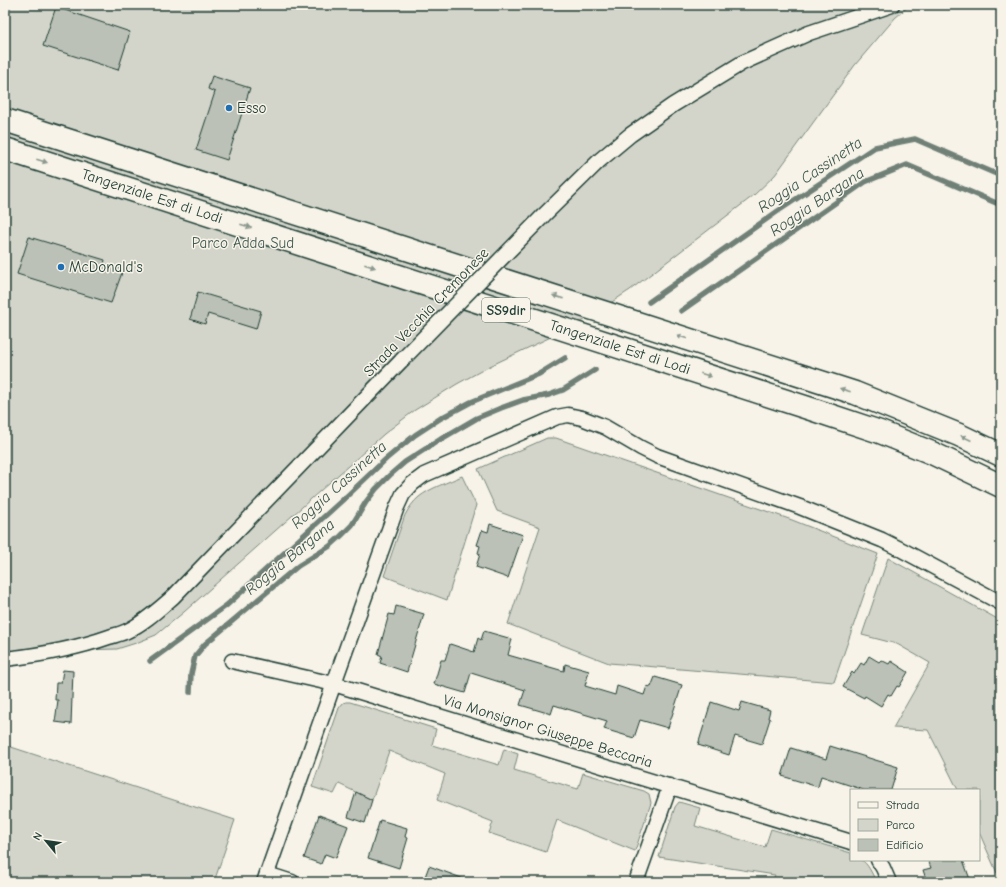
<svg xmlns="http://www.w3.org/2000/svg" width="1006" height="887" font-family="'Comic Neue',sans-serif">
  <rect width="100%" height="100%" fill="#f7f3e8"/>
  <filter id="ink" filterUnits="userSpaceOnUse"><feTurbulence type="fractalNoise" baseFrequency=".025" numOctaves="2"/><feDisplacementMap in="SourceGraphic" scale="8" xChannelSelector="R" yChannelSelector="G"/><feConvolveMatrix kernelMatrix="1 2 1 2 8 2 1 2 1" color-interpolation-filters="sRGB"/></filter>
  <g filter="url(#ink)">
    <g fill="#d3d5ca" stroke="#79897f">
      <path d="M5,5H910L895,18L855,65L775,175L753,196L630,290L580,323L490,366L457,384L415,410L384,434L184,612L156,635L136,643L117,649L5,652Z"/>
      <path d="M547,438H556L792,520L878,554L834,682L609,663L508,624L540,527L497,511L478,469Z"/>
      <path d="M462,476L476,505L447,600L384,576L405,515C409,508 413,502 419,497C430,488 449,482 462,476Z"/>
      <path d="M888,558L1001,621V871L997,873L979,832V790H958L928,730L893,728L930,663L897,644L862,635Z"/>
      <path d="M346,702H350L436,729L432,745L499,765L504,749L518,754L514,770L578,789L583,773L644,791L649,794L651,803L635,851L557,820L546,852L489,833L493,822L437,800L445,774L389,751L372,800L339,784L334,794L312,787L339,708L343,703Z"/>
      <path d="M5,745L235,820L214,882H5Z"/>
      <path d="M679,802L700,808L695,826L765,847L771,829L851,853V860C854,860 859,859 861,860C867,862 873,875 875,880L869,882H772L775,875L659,857L675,807Z"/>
    </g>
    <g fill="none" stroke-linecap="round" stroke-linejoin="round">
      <g stroke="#6f8077" stroke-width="5.5">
        <path d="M649,302L778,211L875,147L915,139L1001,176"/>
        <path d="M681,311L865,182L907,165L1001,205"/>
        <path d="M150,661L227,605L348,495L386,459L415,435L441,418L471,402L539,374L565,358"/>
        <path d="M190,692L191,674L195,656L205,644L298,566L330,546L341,536L352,525L366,502L376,489L390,475L405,462L441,439L477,418L501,408L523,400L549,395L563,390L595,370"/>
      </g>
    </g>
    <g fill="#bbc1b6" stroke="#1f3d34">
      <path d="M56,7L130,32L118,70L43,46Z"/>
      <path d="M212,76L250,88L227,160L196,150L215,92L208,89Z"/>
      <path d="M29,237L105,260L104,264L123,270L111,303L17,274Z"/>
      <path d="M198,292L261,311L256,329L208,314L205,324L190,319Z"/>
      <path d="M490,524L523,535L508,578L476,567L480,554L478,553L480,546L477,545L482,530L488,532Z"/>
      <path d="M396,606L424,614L407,672L380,663L382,656L378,654L389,614L394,615Z"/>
      <path d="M484,631L512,639L508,655L560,670L564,671L565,664L589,671L585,686L615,695L617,686L644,695L647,686L651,687L655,677L682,685L668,728L640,720L634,738L604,729L607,721L554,705L551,714L520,705L525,690L471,673L465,693L434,684L441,660H445L450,644L474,652L478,638L481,640Z"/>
      <path d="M869,656L879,662L881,660L889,664L891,661L908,672L899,687L897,686L891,696L888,694L881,706L865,696L864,698L843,687L852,672L854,674L861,663L864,665Z"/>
      <path d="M63,670L73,671L71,724L55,722L58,700H55L56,683H61Z"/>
      <path d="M711,702L739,711L742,702L770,710L768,718L770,719L762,744L735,736L729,755L698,745Z"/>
      <path d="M830,746L898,767L891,790H864L821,776L818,787L782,776L791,748L826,759Z"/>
      <path d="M356,792L372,800L365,823L348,817Z"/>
      <path d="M319,815L348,826L336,858L325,854L321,864L304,858Z"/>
      <path d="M380,820L407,828L405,837L408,838L399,868L368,858Z"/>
      <path d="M928,860H963L971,882H927L923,870L931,868Z"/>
      <path d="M429,866L467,880V882H423Z"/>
    </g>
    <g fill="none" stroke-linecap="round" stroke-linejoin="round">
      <defs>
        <g id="street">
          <path d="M543,216L600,160L630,135L673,105L742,63L809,33L892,5"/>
          <path d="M5,659C41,655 75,649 109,637C115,635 121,634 127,631C144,623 159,609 173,597L402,360"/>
          <path d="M232,661L334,684L851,842"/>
          <path d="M878,860L883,868L889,882"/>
          <path d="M267,874L292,882"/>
          <path d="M264,882L338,672L397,507L403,494L412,484L424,475L557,417L568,415L582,418L605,427L641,448L657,456L800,507L882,540L902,550L1001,603"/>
          <path d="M636,882L670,786"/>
        </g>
        <g id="highway">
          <path d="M5,120L855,393L959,435L1001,455"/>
          <path d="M5,149L811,409L880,432L932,453L1001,486"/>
        </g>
      </defs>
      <use href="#street" stroke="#1f3d34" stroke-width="17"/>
      <use href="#highway" stroke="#1f3d34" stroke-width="25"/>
      <use href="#street" stroke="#f7f3e8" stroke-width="14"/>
      <use href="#highway" stroke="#f7f3e8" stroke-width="22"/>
      <defs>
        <path id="street-bridge" d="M402,360L543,216"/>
      </defs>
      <use href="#street-bridge" stroke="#1f3d34" stroke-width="17" stroke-linecap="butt"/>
      <use href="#street-bridge" stroke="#f7f3e8" stroke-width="14"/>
    </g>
    <defs><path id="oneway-solid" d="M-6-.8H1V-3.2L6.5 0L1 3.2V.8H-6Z"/></defs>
    <g fill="#8b988e">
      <use href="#oneway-solid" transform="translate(42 161) rotate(18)"/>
      <use href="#oneway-solid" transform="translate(246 226) rotate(18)"/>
      <use href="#oneway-solid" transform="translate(370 266) rotate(18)"/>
      <use href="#oneway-solid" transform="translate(558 297) rotate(-162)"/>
      <use href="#oneway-solid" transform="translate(682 337) rotate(-162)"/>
      <use href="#oneway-solid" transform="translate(706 375) rotate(18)"/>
      <use href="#oneway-solid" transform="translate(845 390) rotate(-162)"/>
      <use href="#oneway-solid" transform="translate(966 438) rotate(-155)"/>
    </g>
  </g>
  <g fill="#1f6fb2" stroke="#f7f3e8" stroke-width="1.5">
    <circle cx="229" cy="108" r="4"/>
    <circle cx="61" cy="267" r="4"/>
  </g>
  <g text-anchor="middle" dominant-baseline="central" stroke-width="3" stroke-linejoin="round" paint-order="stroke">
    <rect fill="#f7f3e8" stroke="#60746a" stroke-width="1" x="482" y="298" width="48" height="24" rx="3"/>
    <g font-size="14" font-weight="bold" fill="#1f3d34">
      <text x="506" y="310">SS9dir</text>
    </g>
    <g font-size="15" fill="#1f3d34" stroke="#f7f3e8" text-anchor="start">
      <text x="237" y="108">Esso</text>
      <text x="69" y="267">McDonald's</text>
    </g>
    <g font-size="15" fill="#1f3d34" stroke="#f7f3e8">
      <text transform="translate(152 196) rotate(18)">Tangenziale Est di Lodi</text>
      <text transform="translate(426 312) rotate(-46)">Strada Vecchia Cremonese</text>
      <text transform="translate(620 347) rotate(18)">Tangenziale Est di Lodi</text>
      <text transform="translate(548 731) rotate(17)">Via Monsignor Giuseppe Beccaria</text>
    </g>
    <g font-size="15" fill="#435b52" stroke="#f7f3e8">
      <text x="243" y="243">Parco Adda Sud</text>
    </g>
    <g font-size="16" font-style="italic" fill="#405950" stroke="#f7f3e8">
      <text transform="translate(810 175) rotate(-34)">Roggia Cassinetta</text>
      <text transform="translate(817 202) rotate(-34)">Roggia Bargana</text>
      <text transform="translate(339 485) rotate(-42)">Roggia Cassinetta</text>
      <text transform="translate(290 557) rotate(-39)">Roggia Bargana</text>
    </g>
  </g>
  <rect width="1006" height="887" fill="none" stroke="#f7f3e8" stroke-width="20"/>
  <rect x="10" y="10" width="986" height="867" fill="none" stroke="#1f3d34" stroke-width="1.5" filter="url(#ink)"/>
  <rect x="850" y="789" width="130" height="72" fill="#f7f3e8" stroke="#a1aaa0"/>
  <rect x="858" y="802" width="20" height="6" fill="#f7f3e8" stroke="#a1aaa0"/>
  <text x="886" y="809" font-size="12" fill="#1f3d34">Strada</text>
  <rect x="858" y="819" width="20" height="12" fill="#d3d5ca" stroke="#a1aaa0"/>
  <text x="886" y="829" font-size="12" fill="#1f3d34">Parco</text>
  <rect x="858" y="839" width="20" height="12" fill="#bbc1b6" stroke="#a1aaa0"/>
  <text x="886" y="849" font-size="12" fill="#1f3d34">Edificio</text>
  <g transform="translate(46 841) rotate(299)" stroke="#f7f3e8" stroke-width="3" paint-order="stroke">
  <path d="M0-3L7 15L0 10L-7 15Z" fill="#1f3d34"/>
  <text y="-6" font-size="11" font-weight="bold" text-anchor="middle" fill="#1f3d34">N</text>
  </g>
</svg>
